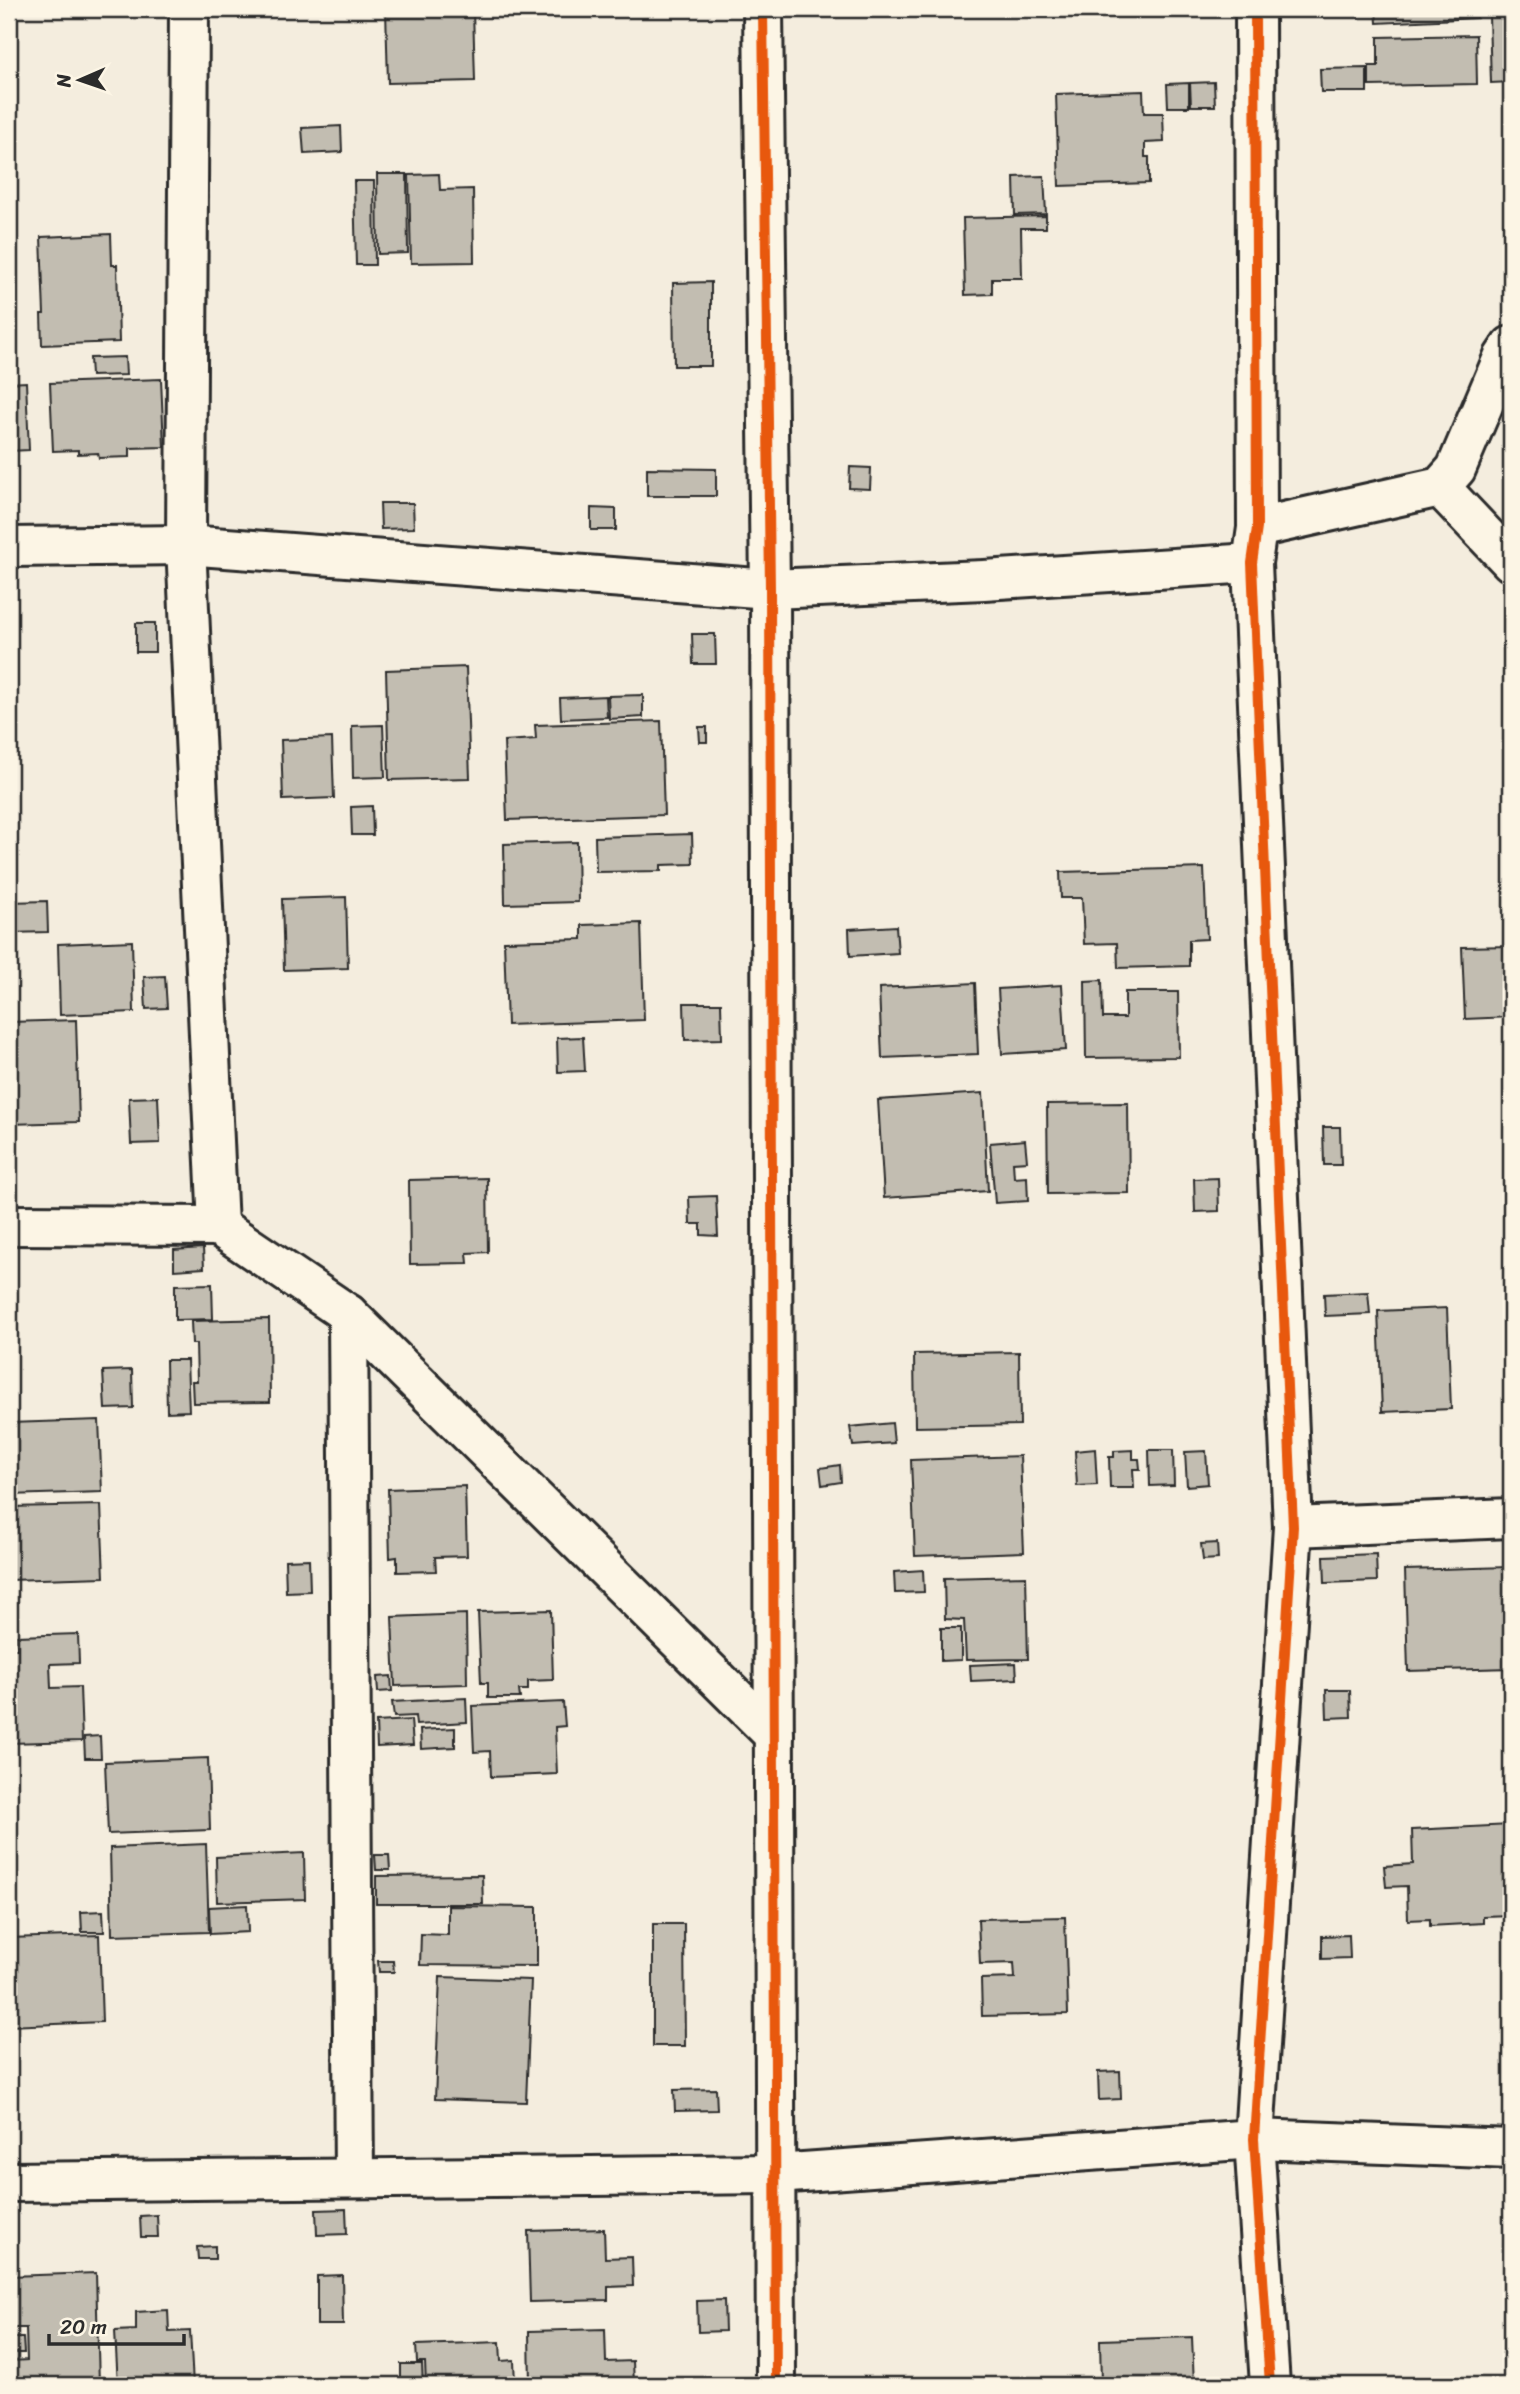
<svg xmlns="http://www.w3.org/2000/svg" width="1520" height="2394" font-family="Sriracha,sans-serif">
  <rect width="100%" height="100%" fill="#f4edde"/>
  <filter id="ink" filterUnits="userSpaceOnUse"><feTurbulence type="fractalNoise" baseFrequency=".0143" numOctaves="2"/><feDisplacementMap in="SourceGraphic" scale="14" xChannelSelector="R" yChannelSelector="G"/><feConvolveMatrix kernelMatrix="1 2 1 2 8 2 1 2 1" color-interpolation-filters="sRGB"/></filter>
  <g filter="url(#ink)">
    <g fill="#c2bdb1" stroke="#2b2b2b" stroke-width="2">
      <path d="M386,9H473L475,81L388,83Z"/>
      <path d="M1189,9H1214V13L1189,14Z"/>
      <path d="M1376,9H1477V18L1377,23Z"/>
      <path d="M1511,15V82L1491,83L1489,16Z"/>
      <path d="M1476,35L1477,84L1369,86V66H1378V37Z"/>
      <path d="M1367,68V92H1321L1320,69Z"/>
      <path d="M1214,82L1215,106H1191L1190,83Z"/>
      <path d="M1189,83V107H1168L1167,84Z"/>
      <path d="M1143,91L1144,113H1163L1164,142L1145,143V157H1149V183L1059,186L1056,94Z"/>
      <path d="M341,126L342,152L304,154L302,128Z"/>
      <path d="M377,174H407L408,253L378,254Z"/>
      <path d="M439,174L440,190L473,189L474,262L411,263L409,175Z"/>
      <path d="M1044,176L1046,214L1015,215L1014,177Z"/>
      <path d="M354,181H374L375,265H356Z"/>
      <path d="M1046,216V228H1021L1022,278H992V294L965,295L963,218Z"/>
      <path d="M111,234L112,265H117L119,342L42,345L41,314H44L41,237Z"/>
      <path d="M13,238L16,345H9V239Z"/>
      <path d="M711,282V366H674L673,283Z"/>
      <path d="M125,357L126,375L91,376L90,358Z"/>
      <path d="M161,379L164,447L130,448V457L99,458L98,453L78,454V450L53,451L50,383Z"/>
      <path d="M26,382L29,450L9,451V383Z"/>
      <path d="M850,467L871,468L870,489L849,488Z"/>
      <path d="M647,468L716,469V496H647Z"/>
      <path d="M380,503H413L414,528L381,529Z"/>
      <path d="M591,508L616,509V530H591Z"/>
      <rect x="136" y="623" width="19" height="29"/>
      <path d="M692,634H715L716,664H693Z"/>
      <path d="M466,667L470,778L389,780L386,670Z"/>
      <path d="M643,695V717L609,719L608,696Z"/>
      <path d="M606,696L607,717L561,719L560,698Z"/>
      <path d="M661,721L664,815L507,820L504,741L536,739L535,725Z"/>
      <path d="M383,725L385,777L353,778L352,726Z"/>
      <path d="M699,727H707V742H700Z"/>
      <path d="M332,738L334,798L283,800L281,740Z"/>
      <path d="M372,806L373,835H352L351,807Z"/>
      <path d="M692,834L693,864L661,865V871L596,872L595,837Z"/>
      <path d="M577,842L578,902L505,904L504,844Z"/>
      <path d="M1204,868L1207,939L1189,940V966L1118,968L1117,943L1084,944L1082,898H1061L1060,872Z"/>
      <path d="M346,897L348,968L284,970L282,899Z"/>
      <path d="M47,901L48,932L9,933V902Z"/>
      <path d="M641,923L644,1020L507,1025L504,941L582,939V925Z"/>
      <path d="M896,926L898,953L850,956L849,929Z"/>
      <path d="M132,941L134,1012L60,1015L58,944Z"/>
      <path d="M1511,946V1017L1465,1019L1462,947Z"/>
      <path d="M165,976L167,1008L146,1009L144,977Z"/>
      <path d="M1102,980L1103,1018H1125V992H1178L1179,1057L1086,1058L1085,981Z"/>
      <path d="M975,983L978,1054L882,1058L879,988Z"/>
      <path d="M1062,985L1066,1050L1002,1054L998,989Z"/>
      <path d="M684,1003H721L722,1039L685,1040Z"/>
      <path d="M76,1020L79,1122L9,1124V1022Z"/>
      <path d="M583,1037L585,1071L558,1072L557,1038Z"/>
      <path d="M983,1093L988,1191L884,1198L878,1100Z"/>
      <path d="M158,1097L160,1143L131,1144L129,1098Z"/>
      <path d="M1128,1103L1129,1193L1048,1194L1047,1104Z"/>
      <path d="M1323,1127H1340L1341,1165H1324Z"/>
      <path d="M1025,1140L1027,1161L1013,1162L1014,1178L1027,1177L1028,1201L995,1203L990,1143Z"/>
      <path d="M487,1178L488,1252L467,1253L468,1263L410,1264L409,1180Z"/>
      <path d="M1218,1178L1219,1211L1195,1212L1194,1179Z"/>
      <path d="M716,1196L718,1236L701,1235V1224H690L689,1197Z"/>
      <path d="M203,1248L204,1268L174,1270V1250Z"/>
      <path d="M212,1284L213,1319L175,1320V1285Z"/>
      <path d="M1368,1292L1370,1314L1325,1316L1324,1294Z"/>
      <path d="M1447,1308L1451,1409L1382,1412L1378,1311Z"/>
      <path d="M269,1319L270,1402L193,1403L192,1381H197L196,1344H192L191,1321Z"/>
      <path d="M1019,1352L1020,1425L915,1427L914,1354Z"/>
      <path d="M166,1360H187L189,1411L167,1412Z"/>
      <path d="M132,1370L133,1408L105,1409L103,1371Z"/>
      <path d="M99,1420L102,1492L9,1495V1423Z"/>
      <path d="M892,1423L894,1443L853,1446L850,1427Z"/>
      <path d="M1095,1449L1097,1485L1077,1486L1075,1451Z"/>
      <path d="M1133,1450V1459H1139L1140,1469H1133L1134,1488H1110L1109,1457H1114V1451Z"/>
      <path d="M1149,1450H1173L1174,1485L1150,1486Z"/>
      <path d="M1206,1451L1208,1484L1187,1486L1185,1452Z"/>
      <path d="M1020,1456L1024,1552L915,1556L911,1460Z"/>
      <path d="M840,1465L841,1482L822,1485L820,1468Z"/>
      <path d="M465,1486L467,1556L435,1557L436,1571L397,1572V1557L390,1558L388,1489Z"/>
      <path d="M101,1505L104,1577L9,1580V1507Z"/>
      <path d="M1217,1543L1218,1559L1203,1560L1201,1544Z"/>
      <path d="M1376,1554L1377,1581L1325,1583L1324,1556Z"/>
      <path d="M309,1559L310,1591L286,1592L285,1560Z"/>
      <path d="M1509,1567L1511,1668L1408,1671L1405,1570Z"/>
      <path d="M923,1570L924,1592L895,1593L894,1572Z"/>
      <path d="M1026,1576L1028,1659L966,1660L964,1620L945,1619L944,1578Z"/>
      <path d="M551,1610L553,1680L528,1681V1690H519L520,1698H488V1683H481L478,1612Z"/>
      <path d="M466,1614L467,1684L395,1686L392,1617Z"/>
      <path d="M941,1628H961V1660L941,1661Z"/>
      <path d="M78,1634L79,1663L50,1664L51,1688L80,1687L82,1741L9,1743V1649H17L16,1636Z"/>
      <path d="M1016,1663L1017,1679L971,1681L970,1665Z"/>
      <path d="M391,1676L392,1691L378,1692L377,1677Z"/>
      <path d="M1326,1690H1350L1351,1717L1327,1718Z"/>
      <path d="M466,1698L467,1722L416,1725L415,1716L394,1717L392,1702Z"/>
      <path d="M563,1702L565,1726L555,1727L557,1774L491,1777L490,1751L474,1752L472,1706Z"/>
      <path d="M411,1720L413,1745L377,1747L376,1722Z"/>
      <path d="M455,1728V1747L421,1749L420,1730Z"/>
      <path d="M100,1736L101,1758H85L84,1737Z"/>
      <path d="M208,1758L210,1830L108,1834L105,1762Z"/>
      <path d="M1510,1825L1511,1915L1483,1916V1923L1430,1926V1919L1408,1920L1407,1886L1386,1887L1384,1866L1413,1864L1412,1830Z"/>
      <path d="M206,1844L209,1932L112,1935L110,1848Z"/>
      <path d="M304,1853L305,1899L217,1902L216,1857Z"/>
      <path d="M375,1855H389L390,1870H376Z"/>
      <path d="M482,1875L483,1904H376V1876Z"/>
      <path d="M247,1905L248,1932L210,1934L209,1907Z"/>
      <path d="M448,1906L537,1907V1966L420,1965L421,1934L448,1935Z"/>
      <path d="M103,1911L104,1932H82L81,1912Z"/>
      <path d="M1065,1917L1068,2014L982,2016L981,1979L1015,1978L1014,1963L980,1964L978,1919Z"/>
      <path d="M653,1924H684L685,2046H653Z"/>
      <path d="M99,1935L102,2022L9,2026V1938Z"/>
      <path d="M1349,1935L1350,1958L1322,1959V1936Z"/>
      <path d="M378,1961H393L394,1972H379Z"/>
      <path d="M440,1977L531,1980L526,2102L435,2099Z"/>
      <path d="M1120,2071L1121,2099L1099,2100L1098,2072Z"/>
      <path d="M716,2089L717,2110L675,2111L674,2090Z"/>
      <path d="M346,2209L347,2234L317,2235L316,2210Z"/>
      <path d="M157,2215L158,2237H141L140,2216Z"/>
      <path d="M604,2229L605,2258L632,2257L633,2286L608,2287V2300L530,2302L528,2231Z"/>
      <path d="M215,2246V2259H198L197,2247Z"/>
      <path d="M96,2273L99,2385H13L12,2361L27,2360L26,2328H9V2276Z"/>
      <path d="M342,2275L343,2325H317V2276Z"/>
      <path d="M724,2300L725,2331L698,2332L697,2301Z"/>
      <path d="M168,2310L169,2332L190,2331L193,2385H118L115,2331L136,2330V2312Z"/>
      <path d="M605,2329L606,2362L633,2361L634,2385H530L529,2331Z"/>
      <path d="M1192,2337L1194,2385H1101L1100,2340Z"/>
      <path d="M9,2338H23L24,2353H9L10,2385H9Z"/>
      <path d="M500,2342L501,2361L514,2360L515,2385H426L425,2362H417L416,2345Z"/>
      <path d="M401,2364H422L423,2385H401Z"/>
    </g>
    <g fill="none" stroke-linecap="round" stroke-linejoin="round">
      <defs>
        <g id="minor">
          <path d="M189,9L186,545L218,1226"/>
          <path d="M763,9L770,589L776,2385"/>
          <path d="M1255,9L1257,528L1252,563L1293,1527L1254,2139L1270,2385"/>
          <path d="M1440,487L1511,562"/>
          <path d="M1257,528L1440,487L1456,469L1503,358L1511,346"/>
          <path d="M9,547L186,545L770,589L984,580L1252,563"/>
          <path d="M9,1225L218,1226L348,1314L774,1735"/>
          <path d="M348,1314L354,2178"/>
          <path d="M1293,1527L1511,1518"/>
          <path d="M9,2182L776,2174L1254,2139L1511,2149"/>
        </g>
      </defs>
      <use href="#minor" stroke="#2b2b2b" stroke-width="44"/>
      <use href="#minor" stroke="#fcf5e5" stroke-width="38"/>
      <defs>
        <g id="cycleway">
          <path d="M763,9L770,589L776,2385"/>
          <path d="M1255,9L1257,528L1252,563L1293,1527L1254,2139L1270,2385"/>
        </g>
      </defs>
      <use href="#cycleway" stroke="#fcf5e5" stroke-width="15"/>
      <use href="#cycleway" stroke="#e8590c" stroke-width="10"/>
    </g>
  </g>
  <rect width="1520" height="2394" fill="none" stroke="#fcf5e5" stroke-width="35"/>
  <rect x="18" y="18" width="1485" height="2359" fill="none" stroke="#2b2b2b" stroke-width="2.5" filter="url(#ink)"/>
  <g transform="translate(80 80) rotate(268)" stroke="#fcf5e5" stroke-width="5" paint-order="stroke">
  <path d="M0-5L12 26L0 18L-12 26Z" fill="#2b2b2b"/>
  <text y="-10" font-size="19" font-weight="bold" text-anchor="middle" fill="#2b2b2b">N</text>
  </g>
  <path d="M49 2334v10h135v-10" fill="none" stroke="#2b2b2b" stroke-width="3.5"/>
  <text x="60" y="2334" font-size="21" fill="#2b2b2b" stroke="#fcf5e5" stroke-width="5" paint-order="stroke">20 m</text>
</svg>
